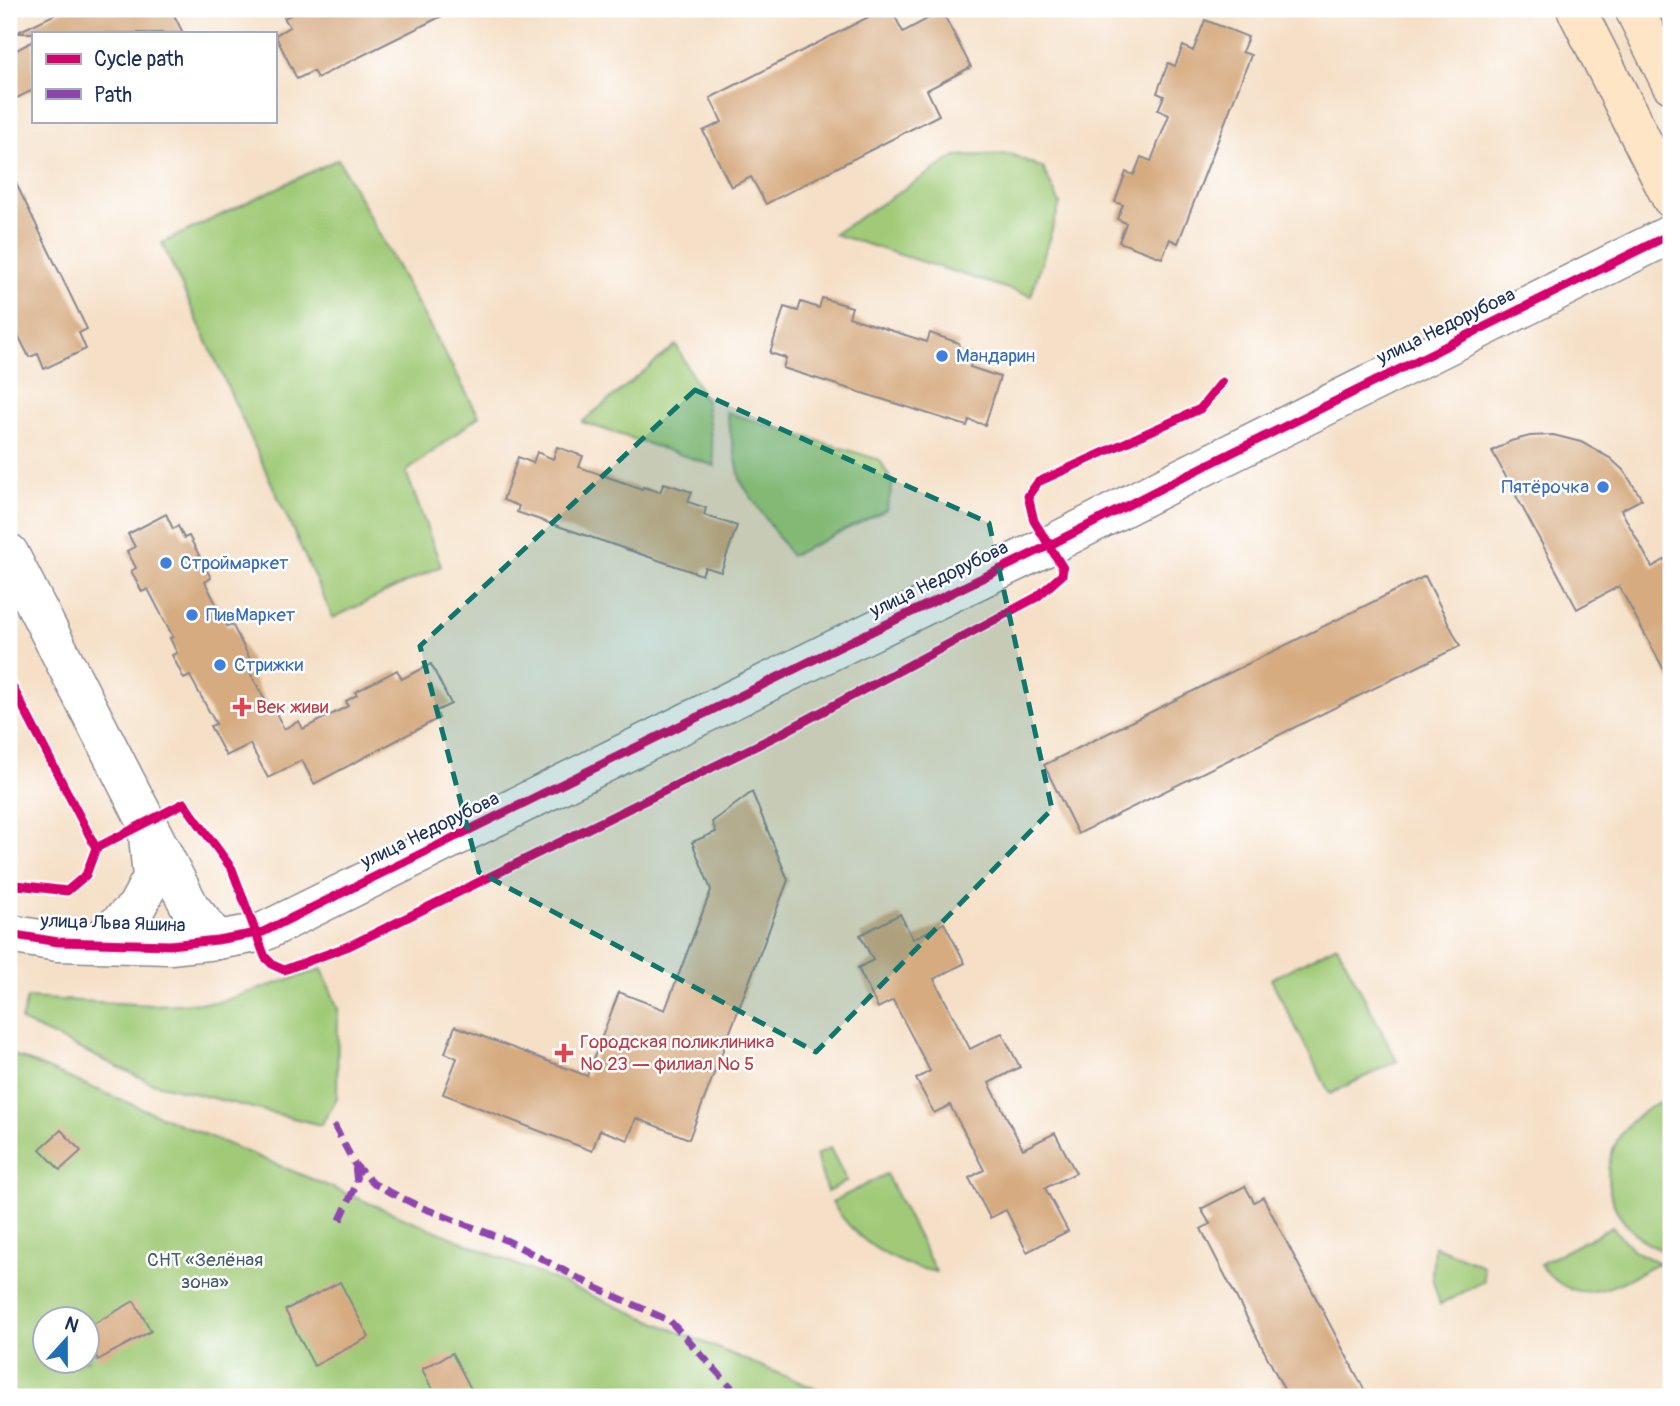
<svg xmlns="http://www.w3.org/2000/svg" width="1680" height="1406" font-family="Pangolin,sans-serif">
  <rect width="100%" height="100%" fill="#fff"/>
  <filter id="ink" filterUnits="userSpaceOnUse"><feTurbulence type="fractalNoise" baseFrequency=".0143" numOctaves="2"/><feDisplacementMap in="SourceGraphic" scale="14" xChannelSelector="R" yChannelSelector="G"/><feConvolveMatrix kernelMatrix="1 2 1 2 8 2 1 2 1" color-interpolation-filters="sRGB"/></filter>
  <filter id="wash" filterUnits="userSpaceOnUse"><feTurbulence type="fractalNoise" baseFrequency=".00686" numOctaves="4" result="noise"/><feDisplacementMap in="SourceGraphic" scale="28" xChannelSelector="R" yChannelSelector="G"/><feGaussianBlur stdDeviation="1.57" result="paint"/><feColorMatrix in="noise" values="0 0 0 0 0 0 0 0 0 0 0 0 0 0 0 0 0 1.4 0 .05"/><feComposite in="paint" operator="in"/></filter>
  <g filter="url(#wash)">
    <rect width="100%" height="100%" fill="#f5e0c7"/>
    <g fill="#a0ca77" stroke="#5e7c6a" stroke-width="2" fill-rule="evenodd">
      <path d="M1010,154L1043,168L1060,204L1031,296L834,234L956,156Z"/>
      <path d="M338,159L479,416L406,472L441,566L333,618L162,243Z"/>
      <path d="M676,345L706,402L715,466L582,422Z"/>
      <path d="M726,412L880,460L893,484L886,510L791,556L741,482Z"/>
      <path d="M1337,945L1397,1061L1330,1094L1271,979Z"/>
      <path d="M322,969L338,1009L337,1098L321,1125L152,1083L21,1021L27,998L153,1005L219,1002Z"/>
      <path d="M9,1053L835,1397H9ZM46,1318H88V1360H46Z"/>
      <path d="M1671,1098V1253C1659,1251 1647,1244 1638,1236C1584,1192 1608,1116 1671,1098Z"/>
      <path d="M830,1148L847,1181L827,1192L816,1155Z"/>
      <path d="M886,1174L936,1272C892,1264 855,1241 832,1202Z"/>
      <path d="M1612,1227L1633,1250L1659,1263C1616,1285 1577,1314 1540,1264Z"/>
      <path d="M1434,1246L1483,1266L1484,1281L1440,1305L1432,1277Z"/>
    </g>
    <g id="blocks">
      <g fill="#d6ab80">
        <path d="M66,9H171L183,33H16Z"/>
        <path d="M302,9H456L317,78L313,71L297,79L275,35L290,27L284,18Z"/>
        <path d="M884,9H891L903,32L942,11L971,67L927,90L939,115L766,204L751,177L731,187L703,131L722,122L710,98Z"/>
        <path d="M1205,20L1248,37L1242,52L1251,55L1178,243L1170,239L1162,258L1119,242L1126,223L1117,219L1123,205L1115,202L1126,172L1134,175L1141,157L1151,161L1169,115L1158,110L1164,96L1157,93L1168,63L1175,66L1183,46L1193,51Z"/>
        <path d="M33,41V90L9,102V54Z"/>
        <path d="M9,169L87,329L79,333L86,349L44,369L38,354L29,357L9,317Z"/>
        <path d="M822,298L852,307L849,317L927,342L930,333L959,343L957,351L973,356L970,367L1000,377L985,425L969,420L967,426L783,368L786,358L770,353L784,307L798,311L801,302L819,308Z"/>
        <path d="M1553,435L1581,442L1610,458L1624,471L1642,499L1621,510L1652,567L1671,556V683L1619,586L1577,609L1492,451L1511,441L1530,436Z"/>
        <path d="M557,447L583,456L579,467L642,489L643,487L660,492L664,483L692,492L688,502L706,508L704,515L737,526L721,572L705,567L702,575L517,512L519,506L503,500L518,457L533,463L537,452L553,459Z"/>
        <path d="M166,514L173,529L178,526L184,538L189,536L211,578L205,582L227,626L232,624L253,665L247,667L272,713L275,711L284,729L299,721L303,729L348,706L346,701L357,695L355,692L397,670L402,679L431,664L451,704L436,711L439,718L314,784L302,760L268,778L250,744L226,756L210,726L216,724L190,676L184,679L172,655L177,653L170,638L173,637L148,589L142,592L131,571L136,568L127,551L135,547L128,534Z"/>
        <path d="M1425,576L1460,646L1078,834L1044,765Z"/>
        <path d="M752,792L788,880L689,1139L636,1118L628,1140L600,1130L592,1151L443,1094L457,1058L445,1053L455,1026L587,1076L619,992L665,1010L711,890L692,842L716,832L712,822Z"/>
        <path d="M900,914L913,939L944,923L965,963L934,979L970,1049L1002,1033L1020,1067L989,1083L1023,1149L1055,1133L1076,1173L1045,1188L1068,1231L1027,1252L1006,1210L990,1218L969,1178L984,1170L950,1105L934,1113L916,1079L930,1071L893,1000L878,1008L858,968L873,960L860,935Z"/>
        <path d="M61,1130L81,1151L60,1170L40,1149Z"/>
        <path d="M1245,1186L1254,1202L1263,1197L1368,1397H1288L1201,1229L1210,1224L1201,1209Z"/>
        <path d="M340,1282L369,1337L314,1366L285,1310Z"/>
        <path d="M134,1301L151,1331L98,1360L88,1341V1327Z"/>
        <path d="M452,1353L471,1389L455,1397H436L422,1369Z"/>
      </g>
    </g>
  </g>
  <g filter="url(#ink)">
    <use href="#blocks" fill-opacity="0" stroke="#888892" stroke-width="2"/>
    <g fill="none" stroke-linecap="round" stroke-linejoin="round">
      <defs>
        <g id="tertiary">
          <path d="M9,553L190,907L217,940"/>
          <path d="M9,934L58,942L170,945L217,940L263,932L829,652L1048,546L1175,481L1671,234"/>
          <path d="M99,941L136,908L152,878L148,835"/>
        </g>
        <g id="secondary">
          <path d="M1576,9L1671,198"/>
          <path d="M1634,9L1671,84"/>
        </g>
      </defs>
      <use href="#tertiary" stroke="#888892" stroke-width="41"/>
      <use href="#secondary" stroke="#888892" stroke-width="41"/>
      <use href="#tertiary" stroke="#fff" stroke-width="38"/>
      <use href="#secondary" stroke="#fde5c5" stroke-width="38"/>
      <g stroke="#8e44ad" stroke-width="7" stroke-dasharray="14 7" stroke-linecap="butt">
        <path d="M334,1125L355,1165L374,1184L418,1206L508,1241L599,1289L670,1321L732,1388"/>
        <path d="M340,1220L357,1183L355,1165"/>
      </g>
      <defs>
        <g id="cycleway">
          <path d="M9,680L96,848L86,875L67,891L9,884"/>
          <path d="M96,848L184,803L232,869L265,957L273,965L284,970L349,946L782,733L1037,597L1062,575L1063,568L1034,521L1028,496L1038,482L1200,409L1222,382"/>
          <path d="M9,934L58,942L170,945L217,940L263,932L829,652L1048,546L1175,481L1671,234"/>
        </g>
      </defs>
      <use href="#cycleway" stroke="#fff" stroke-width="13"/>
      <use href="#cycleway" stroke="#d6006c" stroke-width="9"/>
    </g>
  </g>
  <path fill="#0f766e" fill-opacity="0.2" stroke="#0f766e" stroke-width="5" stroke-dasharray="14 9" stroke-linejoin="round" d="M695,390L989,523L1052,809L816,1052L479,872L420,646Z"/>
  <g fill="#3f7fe0" stroke="#fff" stroke-width="2.5">
    <circle cx="942" cy="356" r="7"/>
    <circle cx="1603" cy="487" r="7"/>
    <circle cx="166" cy="563" r="7"/>
    <circle cx="192" cy="615" r="7"/>
    <circle cx="220" cy="665" r="7"/>
  </g>
  <g fill="#e0444e" stroke="#fff" stroke-width="2.5">
    <path d="M238.5 696.5h7v7h7v7h-7v7h-7v-7h-7v-7h7z"/>
    <path d="M560.5 1042.5h7v7h7v7h-7v7h-7v-7h-7v-7h7z"/>
  </g>
  <g text-anchor="middle" dominant-baseline="central" stroke-width="5" stroke-linejoin="round" paint-order="stroke">
    <g font-size="19" fill="#1b2f5e" stroke="#fff">
      <text transform="translate(1446 326) rotate(-26)">улица Недорубова</text>
      <text transform="translate(939 579) rotate(-26)">улица Недорубова</text>
      <text transform="translate(430 830) rotate(-26)">улица Недорубова</text>
      <text transform="translate(113 923) rotate(2)">улица Льва Яшина</text>
    </g>
    <g font-size="19" fill="#366cbe" stroke="#fff" text-anchor="start">
      <text x="956" y="356">Мандарин</text>
      <text x="1589" y="487" text-anchor="end">Пятёрочка</text>
      <text x="180" y="563">Строймаркет</text>
      <text x="206" y="615">ПивМаркет</text>
      <text x="234" y="665">Стрижки</text>
    </g>
    <g font-size="19" fill="#be3a42" stroke="#fff" text-anchor="start">
      <text x="256" y="707">Век живи</text>
      <text x="580" y="1042">Городская поликлиника<tspan x="580" dy="22">№ 23 — филиал № 5</tspan></text>
    </g>
    <g font-size="19" fill="#435e66" stroke="#fff">
      <text x="205" y="1260">СНТ «Зелёная<tspan x="205" dy="22">зона»</tspan></text>
    </g>
  </g>
  <rect width="1680" height="1406" fill="none" stroke="#fff" stroke-width="35"/>
  <rect x="32" y="32" width="245" height="91" fill="#ffffff" stroke="#a4acbf" stroke-width="2"/>
  <rect x="46" y="54" width="35" height="10" fill="#d6006c" stroke="#a4acbf" stroke-width="2"/>
  <text x="94" y="66" font-size="21" fill="#1b2f5e">Cycle path</text>
  <rect x="46" y="89" width="35" height="10" fill="#8e44ad" stroke="#a4acbf" stroke-width="2"/>
  <text x="94" y="102" font-size="21" fill="#1b2f5e">Path</text>
  <g transform="translate(66 1340) rotate(21)"><circle r="33" fill="#ffffff" stroke="#a4acbf" stroke-width="2"/>
  <path d="M0-5L12 26L0 18L-12 26Z" fill="#1f6fb2"/>
  <text y="-10" font-size="19" font-weight="bold" text-anchor="middle" fill="#1b2f5e">N</text>
  </g>
</svg>
